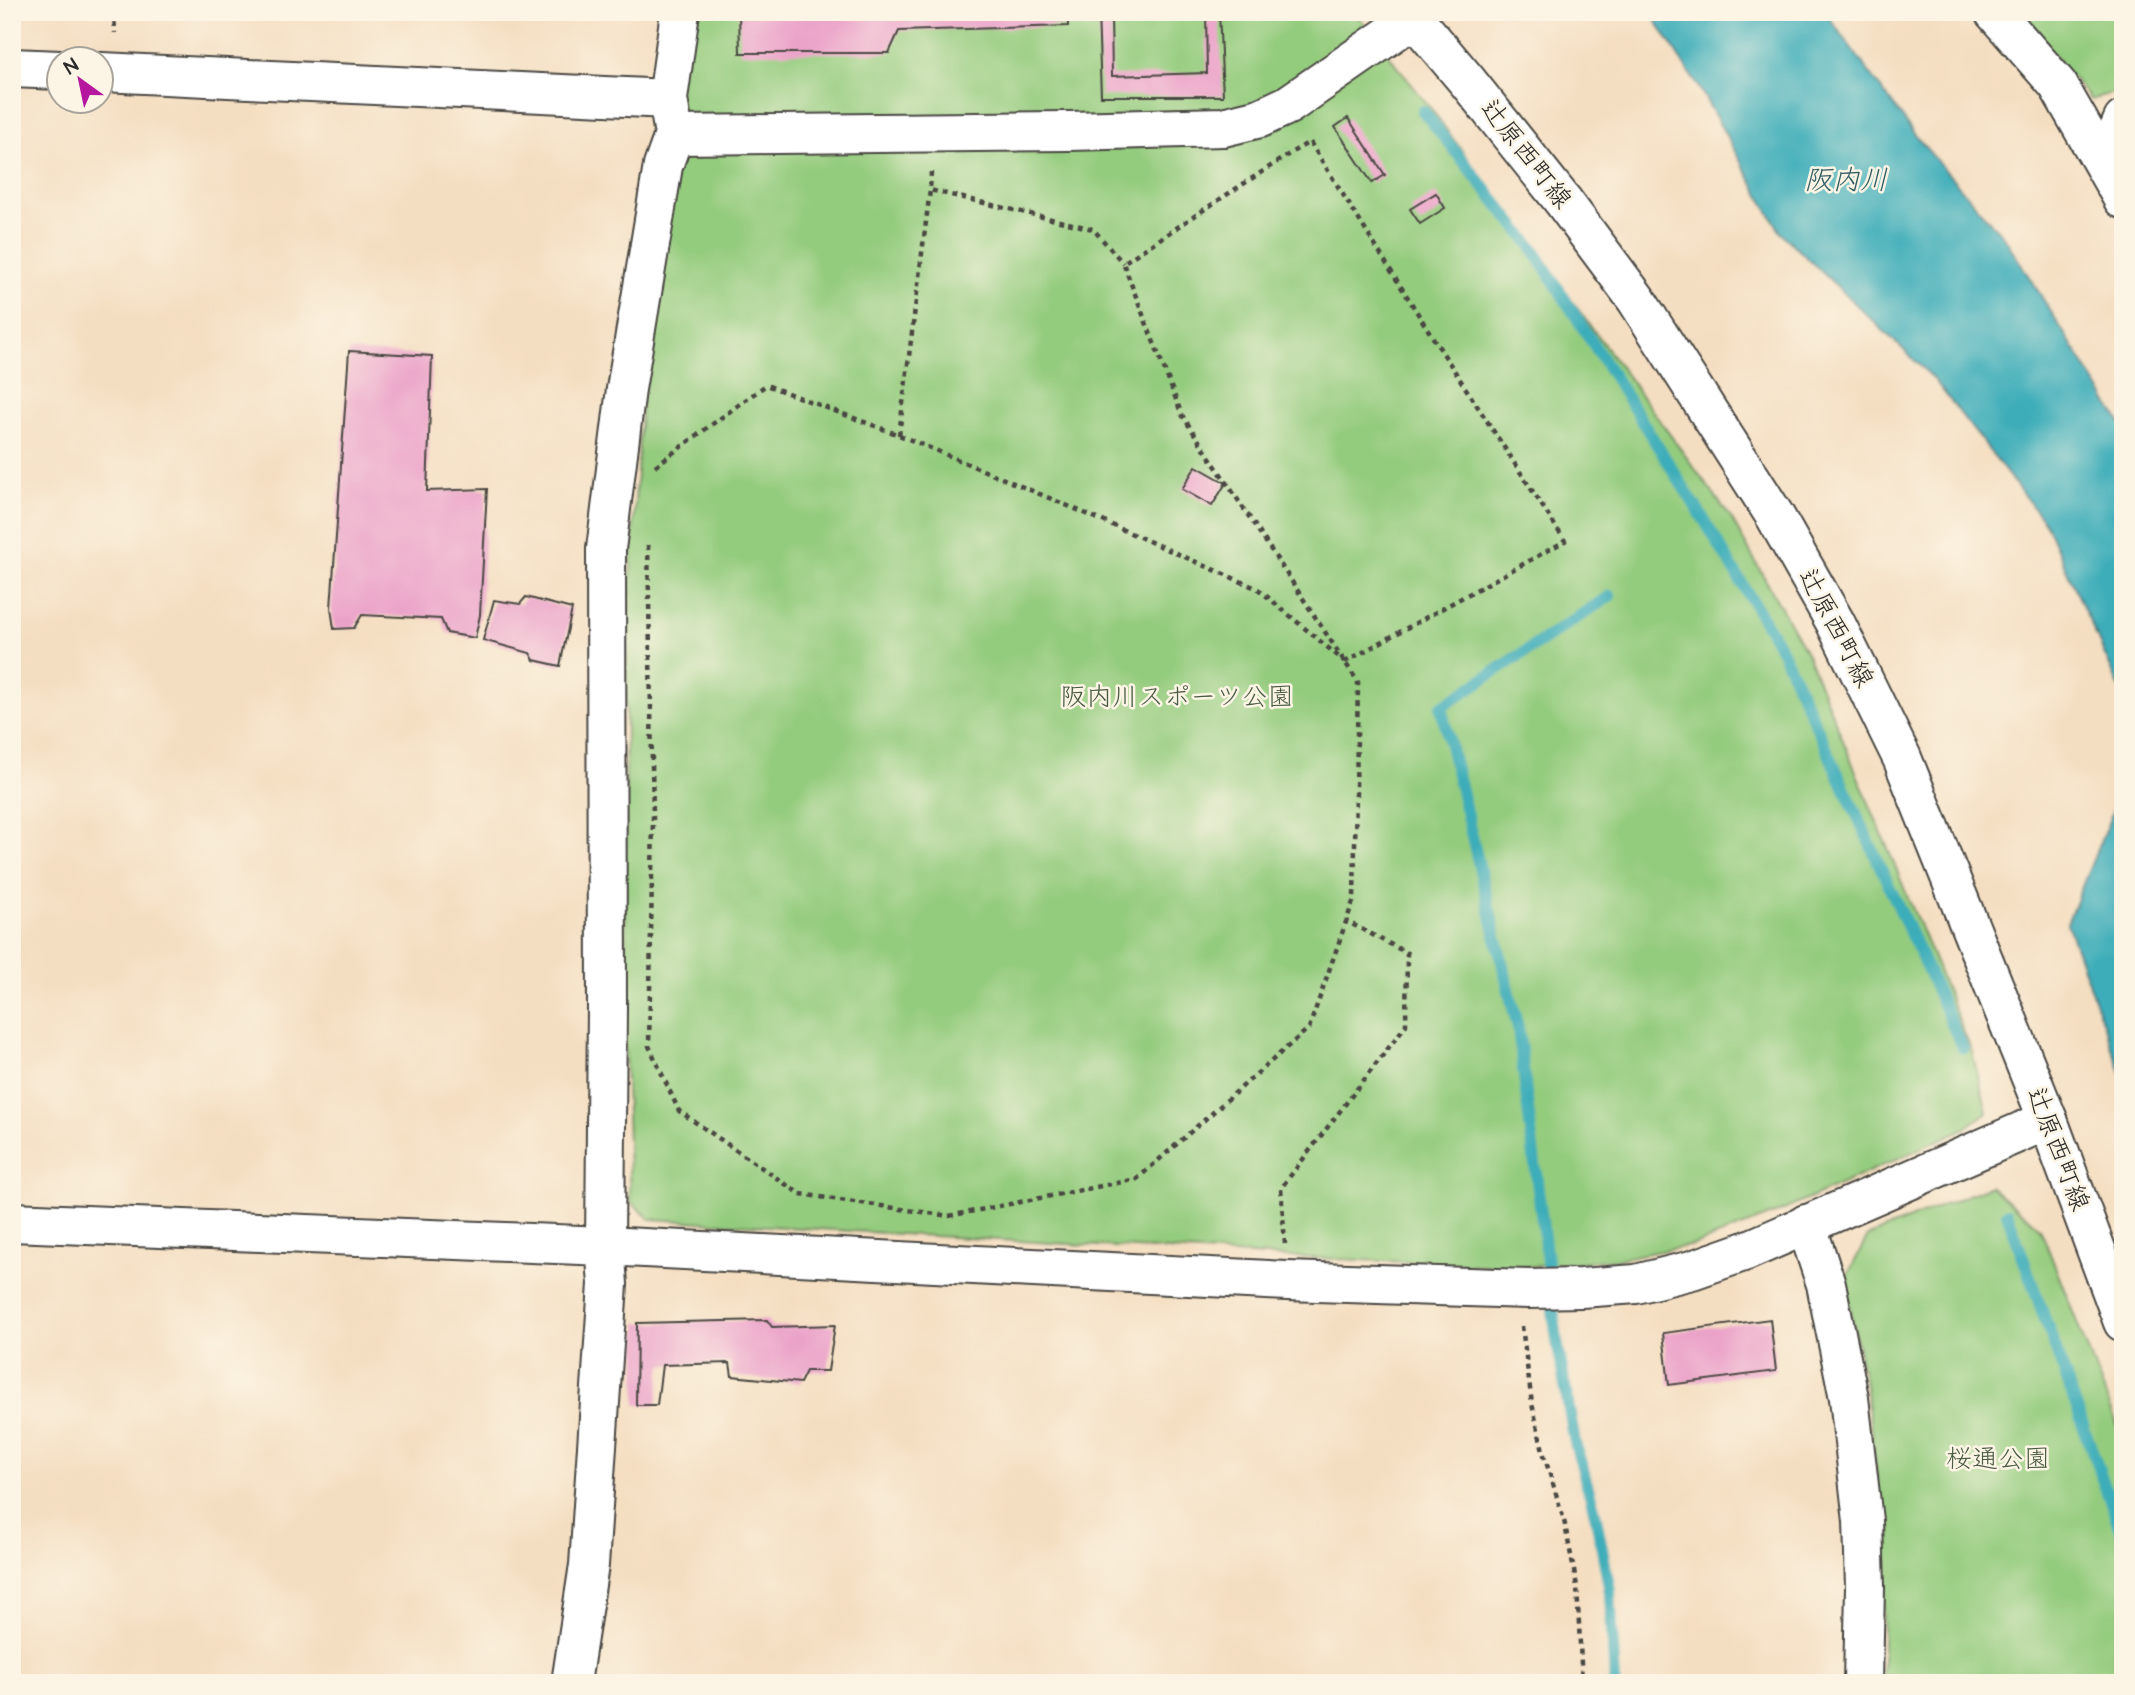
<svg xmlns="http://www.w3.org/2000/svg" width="2135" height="1695" font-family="'Architects Daughter','Klee One',sans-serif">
  <rect width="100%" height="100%" fill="#fcf5e5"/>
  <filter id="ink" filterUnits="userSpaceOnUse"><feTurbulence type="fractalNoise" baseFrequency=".0143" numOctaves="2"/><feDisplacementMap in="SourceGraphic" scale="14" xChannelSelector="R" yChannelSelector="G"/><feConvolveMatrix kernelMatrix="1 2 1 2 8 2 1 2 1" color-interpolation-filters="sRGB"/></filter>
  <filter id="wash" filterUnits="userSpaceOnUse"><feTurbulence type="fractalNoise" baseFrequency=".00686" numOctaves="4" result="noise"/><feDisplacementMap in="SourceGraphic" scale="28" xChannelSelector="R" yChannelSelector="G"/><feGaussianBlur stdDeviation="1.57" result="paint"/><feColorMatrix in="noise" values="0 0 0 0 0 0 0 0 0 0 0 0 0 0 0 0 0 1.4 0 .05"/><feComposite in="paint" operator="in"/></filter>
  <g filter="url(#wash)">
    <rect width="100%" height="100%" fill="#f4dec1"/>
    <g fill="#94cc7e" stroke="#607c54" stroke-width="2">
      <path d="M687,12H1355L1432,110L1731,518L1808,656L1972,1052L1987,1112L1966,1128L1775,1214L1694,1245L1617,1259L1522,1267L1268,1256L650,1219L630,1201L625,1052L626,676L631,563L644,367Z"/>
      <path d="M2018,12H2121L2115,92L2091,100Z"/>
      <path d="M1990,1186L2040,1228L2123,1440V1683H1883V1530L1866,1391L1845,1280L1868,1236Z"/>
    </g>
    <g fill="#3eadb9" stroke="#346c72" stroke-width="2">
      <path d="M1650,12H1825L1918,139L2006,240L2123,427V695L2046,524L1932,377L1781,233L1701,91Z"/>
      <path d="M2123,795V1079L2067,923L2117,801Z"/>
    </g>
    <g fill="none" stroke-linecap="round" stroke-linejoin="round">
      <g stroke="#3eadb9" stroke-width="12">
        <path d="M1423,111L1532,247L1703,518L1782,651L1963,1048"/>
        <path d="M1610,596L1441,707L1518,1028L1557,1341L1575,1443L1595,1512L1610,1591L1615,1683"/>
        <path d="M2007,1213L2123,1537"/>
      </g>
    </g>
    <g id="blocks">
      <g fill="#eba2c9">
        <path d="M739,12H1068V26L899,31L889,53H740Z"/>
        <path d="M1098,12H1111L1112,76L1207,73L1206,12H1219L1223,96H1101Z"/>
        <path d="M1348,118L1385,175L1372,183L1335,127Z"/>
        <path d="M1436,193L1445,208L1420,224L1410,209Z"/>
        <path d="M349,351L432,356L427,491L487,489L480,615L475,638L447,633L441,619L362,615L354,628L334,629L331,608Z"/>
        <path d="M1196,466L1226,483L1212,506L1182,489Z"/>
        <path d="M526,597L572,609L560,666L534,660L530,653L483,640L494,600L520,604Z"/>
        <path d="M1770,1319L1776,1371L1669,1385L1663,1333Z"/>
        <path d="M767,1320L772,1327L835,1325L828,1371H806L800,1383L732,1376L730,1363L662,1365L657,1405H636L637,1323Z"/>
      </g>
    </g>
  </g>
  <g filter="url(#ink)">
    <use href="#blocks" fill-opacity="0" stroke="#494642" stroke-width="2"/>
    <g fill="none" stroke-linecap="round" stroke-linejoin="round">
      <defs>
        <g id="minor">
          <path d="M1994,12L2058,85L2123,199"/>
          <path d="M12,68L60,70"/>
          <path d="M102,72L668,99"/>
          <path d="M674,135L1069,131L1223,127L1260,118L1288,105L1414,18"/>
          <path d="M2104,164L2123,120"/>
          <path d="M12,1222L605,1246L1287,1281L1528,1289L1581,1288L1636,1284L1692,1270L1746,1251L2048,1120"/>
          <path d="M1806,1224L1826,1284L1849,1398L1863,1521L1865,1587L1863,1683"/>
          <path d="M571,1683L589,1565L608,1284L605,1246L607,1007L606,549L626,389L663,166L674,135L668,99L680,12"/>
        </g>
        <path id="major" d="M1409,12L1468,82L1563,201L1636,299L1775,516L1835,622L1902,758L2048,1120L2123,1322"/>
      </defs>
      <use href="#minor" stroke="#494642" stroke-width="42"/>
      <use href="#major" stroke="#494642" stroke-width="42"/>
      <g stroke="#494642" stroke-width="4.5" stroke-dasharray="5 5" stroke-linecap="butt">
        <path d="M114,12L115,33"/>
        <path d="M931,172L930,190L1093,229L1123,263"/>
        <path d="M899,435L930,190"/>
        <path d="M655,466L766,385L899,435L1073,508L1258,589L1345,662"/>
        <path d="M648,545L653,818L649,1046L679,1111L800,1194L949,1216L1137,1179L1309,1028L1354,899L1358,682L1182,415L1123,263L1292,152L1310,142L1437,344L1565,541L1345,662"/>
        <path d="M1285,1244L1281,1188L1406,1025L1407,953L1346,921"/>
        <path d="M1522,1326L1532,1404L1544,1455L1564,1520L1577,1586L1582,1683"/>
      </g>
      <use href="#minor" stroke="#fff" stroke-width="38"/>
      <use href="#major" stroke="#fff" stroke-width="38"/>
    </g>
  </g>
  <g text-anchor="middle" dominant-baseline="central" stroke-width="5" stroke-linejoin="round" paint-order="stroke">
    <g font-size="26" fill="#2b2b2b" stroke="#fcf5e5">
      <text transform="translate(1526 154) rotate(52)">辻原西町線</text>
      <text transform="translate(1836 628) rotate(62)">辻原西町線</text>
      <text transform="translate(2058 1149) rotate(69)">辻原西町線</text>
    </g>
    <g font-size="26" fill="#4a5b44" stroke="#fcf5e5">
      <text x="1177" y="697">阪内川スポーツ公園</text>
      <text x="1998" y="1459">桜通公園</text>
    </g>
    <g font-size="28" font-style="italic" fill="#335f64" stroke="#fcf5e5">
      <text x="1846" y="180">阪内川</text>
    </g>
  </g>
  <rect width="2135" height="1695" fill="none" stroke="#fcf5e5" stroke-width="42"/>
  <g transform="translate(80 80) rotate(327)"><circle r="33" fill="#fcf5e5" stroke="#a8a49b" stroke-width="2"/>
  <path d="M0-5L12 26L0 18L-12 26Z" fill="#b5179e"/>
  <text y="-10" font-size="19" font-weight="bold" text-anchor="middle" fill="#2b2b2b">N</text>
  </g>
</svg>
